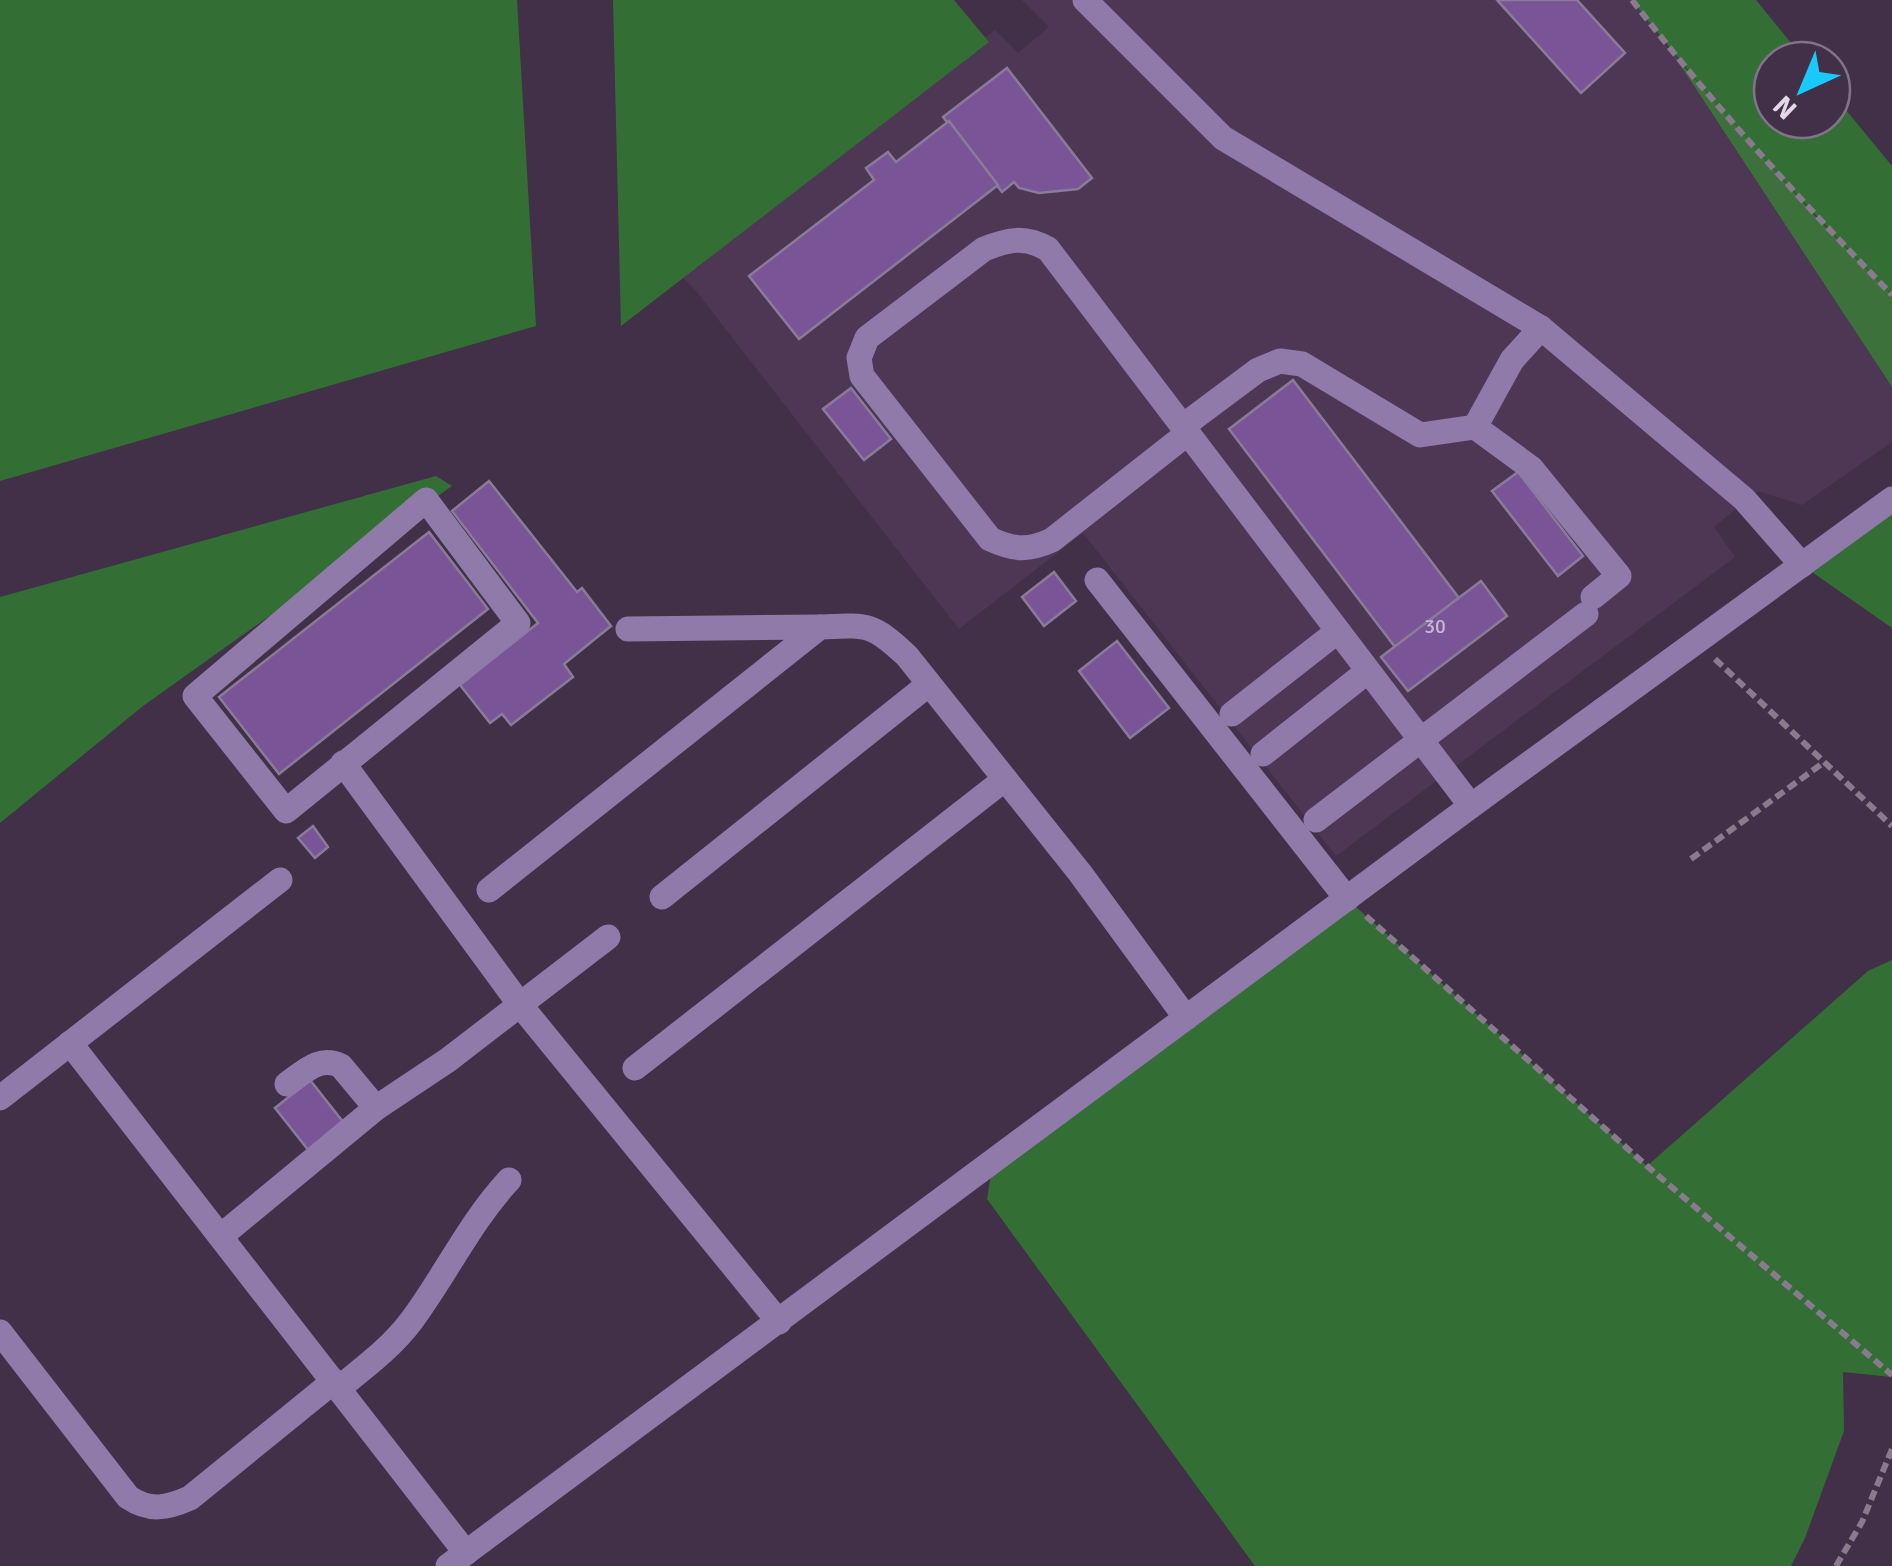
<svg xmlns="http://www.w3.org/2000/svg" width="1892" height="1566" font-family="Signika,sans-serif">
  <rect width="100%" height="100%" fill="#423048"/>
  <path fill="#4d3755" d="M1022,0H1632L1673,54L1892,387V442L1802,505L1758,491L1714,527L1735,557L1336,856L1083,533L959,629L696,291L679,274L995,30L1018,53L1049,27Z"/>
  <path fill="#3c713c" d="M1673,54L1814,215L1892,295V387Z"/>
  <g fill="#336f35">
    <path d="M0,0H517L536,326L0,481Z"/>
    <path d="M613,0H954L989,42L621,326Z"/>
    <path d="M1632,0H1756L1805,60H1772V120H1832V93L1892,166V295C1801,201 1712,104 1632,0Z"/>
    <path d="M436,476L452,486L143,706L0,823V597Z"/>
    <path d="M1892,499V628L1802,565Z"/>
    <path d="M1347,899L1647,1166L1868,971L1892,960V1377L1843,1372L1844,1431L1805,1538L1791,1566H1255L987,1199L993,1162Z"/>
  </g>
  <g fill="#795598" stroke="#8a7b99" stroke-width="2.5">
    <path d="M1497,0H1577L1625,53L1581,93Z"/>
    <path d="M1007,68L1092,178L1078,189L1039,193L1019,188L1014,182L1002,192L943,117Z"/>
    <path d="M949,121L998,185L799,339L749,276L874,180L866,168L888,152L896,162Z"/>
    <path d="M1293,380L1459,598L1395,647L1229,429Z"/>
    <path d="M851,388L891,439L864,460L823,409Z"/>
    <path d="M1518,472L1583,556L1558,576L1492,491Z"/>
    <path d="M489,481L577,592L582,588L611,626L564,664L573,677L511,725L502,714L490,723L460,685L538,623L452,511Z"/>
    <path d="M429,532L488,609L279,774L219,697Z"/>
    <path d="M1054,572L1076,601L1044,626L1022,597Z"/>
    <path d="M1481,581L1507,616L1408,691L1381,657Z"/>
    <path d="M1117,641L1169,708L1130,738L1079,671Z"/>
    <path d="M313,826L328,847L315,858L298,838Z"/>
    <path d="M310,1080L344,1123L309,1151L275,1108Z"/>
  </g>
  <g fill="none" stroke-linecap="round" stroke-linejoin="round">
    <g stroke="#897a8e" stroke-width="6" stroke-dasharray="10 5" stroke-linecap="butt">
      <path d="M1632,0C1712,104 1801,201 1892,295"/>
      <path d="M1715,659L1892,826"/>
      <path d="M1691,859L1823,763"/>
      <path d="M1366,916L1647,1166L1892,1375"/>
      <path d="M1836,1566L1862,1522L1892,1449"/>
    </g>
    <g stroke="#8f7aaa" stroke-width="25">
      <path d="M1085,0L1223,138L1541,328L1744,499L1802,565"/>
      <path d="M1183,426L1258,370L1280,361L1302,364L1420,435L1475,427L1512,360L1541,328"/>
      <path d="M1475,427L1531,468L1619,576L1593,597"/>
      <path d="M1188,433L1052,540C1028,551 1014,550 990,539L862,376L859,358L867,338L984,249C1009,239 1025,236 1048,249C1189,435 1331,620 1471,806"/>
      <path d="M426,500L518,623L286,811L195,696Z"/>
      <path d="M1097,580L1347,899"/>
      <path d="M628,629L820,627"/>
      <path d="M1232,714L1338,631"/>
      <path d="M1263,754L1368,671"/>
      <path d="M343,763L521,1006L779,1322"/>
      <path d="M1316,820L1586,614"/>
      <path d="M489,890L820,627C868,625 872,623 907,656L1080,873L1186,1018"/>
      <path d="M662,897L929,684"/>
      <path d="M70,1043L466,1553"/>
      <path d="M635,1068L1005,779"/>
      <path d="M287,1084C304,1072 320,1055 341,1066L376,1108"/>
      <path d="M0,1098L280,880"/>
      <path d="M221,1236L376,1108L448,1060L608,937"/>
      <path d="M0,1332L128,1497C150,1512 167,1508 190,1498L334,1381"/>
      <path d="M339,1388C365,1367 392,1347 412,1320C446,1274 470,1222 509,1180"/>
      <path d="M448,1566L1471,806L1892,499"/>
    </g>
  </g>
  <g text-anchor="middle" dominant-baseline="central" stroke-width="9" stroke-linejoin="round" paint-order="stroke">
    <g font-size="20" fill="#c8b7d3">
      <text x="1435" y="626">30</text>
    </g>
  </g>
  <g transform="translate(1802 90) rotate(224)"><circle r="48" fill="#423048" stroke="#827388" stroke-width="2.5"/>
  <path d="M0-8L18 38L0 25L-18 38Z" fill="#18cafc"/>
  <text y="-15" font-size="28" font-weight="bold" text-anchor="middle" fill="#e3d8e7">N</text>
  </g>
</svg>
